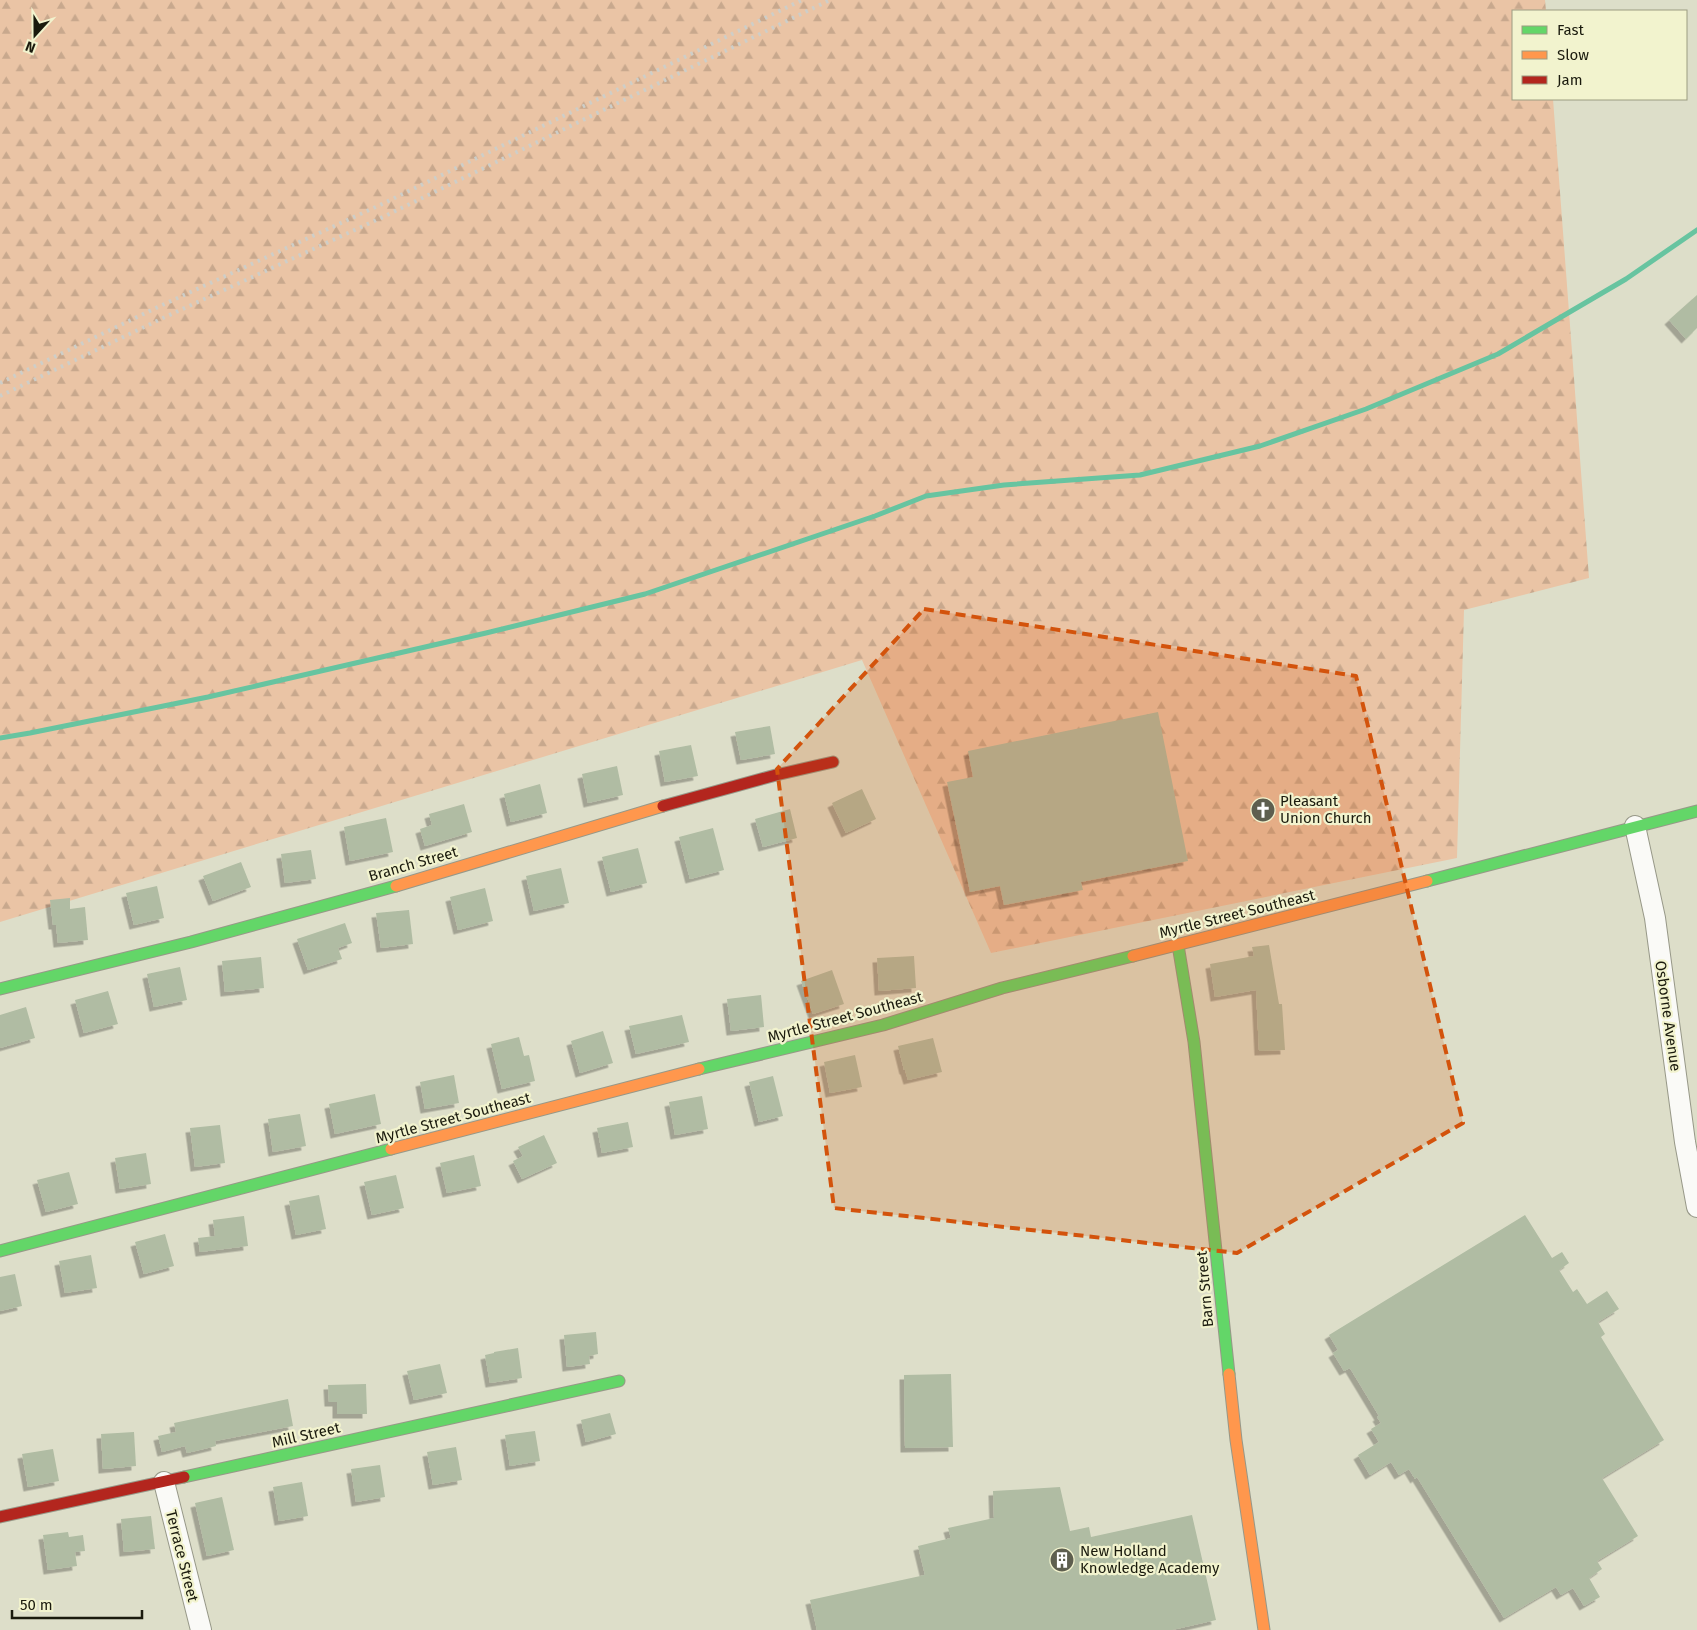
<svg xmlns="http://www.w3.org/2000/svg" width="1697" height="1630" font-family="'Fira Sans',sans-serif">
  <defs>
    <pattern id="forest-firs" width="22" height="20" patternUnits="userSpaceOnUse" patternTransform="scale(1.25)"><rect width="22" height="20" fill="#eac4a5"/><path d="M5 1l3.5 6h-7zM16 11l3.5 6h-7z" fill="#c8a88d"/></pattern>
    <filter id="shadow"><feDropShadow dx="-4.5" dy="4.5" stdDeviation="0" flood-color="#0004"/></filter>
  </defs>
  <rect width="100%" height="100%" fill="#dddec9"/>
  <path fill="url(#forest-firs)" d="M0,0H1545L1546,11H1513V99H1553L1589,578L1464,610L1457,858L991,953L862,660L0,922Z"/>
  <g fill="none" stroke-linecap="round" stroke-linejoin="round">
    <path stroke="#67c4a0" stroke-width="5" d="M0,738L30,733L208,697L486,633L645,594L875,516L926,496L1004,485L1140,475L1260,446L1366,409L1498,354L1626,279L1697,230"/>
  </g>
  <g fill="#b0bca3" filter="url(#shadow)">
    <path d="M1697,295V328L1686,339L1669,320Z"/>
    <path d="M1158,712L1188,861L1081,882L1083,890L1004,905L1000,886L970,892L947,782L973,777L968,751Z"/>
    <path d="M770,726L775,754L741,760L735,732Z"/>
    <path d="M691,745L698,776L665,782L659,751Z"/>
    <path d="M617,766L623,795L588,803L582,774Z"/>
    <path d="M540,784L547,813L511,822L504,794Z"/>
    <path d="M862,789L876,819L846,833L832,803Z"/>
    <path d="M464,804L472,832L425,846L420,829L432,825L429,814Z"/>
    <path d="M790,809L797,838L763,847L755,819Z"/>
    <path d="M386,818L393,852L350,861L344,827Z"/>
    <path d="M713,828L724,870L690,879L679,837Z"/>
    <path d="M638,848L647,883L611,892L602,857Z"/>
    <path d="M311,850L316,879L285,883L281,854Z"/>
    <path d="M241,862L251,887L213,901L203,876Z"/>
    <path d="M561,868L569,903L534,911L526,876Z"/>
    <path d="M157,886L164,918L134,925L126,893Z"/>
    <path d="M485,888L493,921L458,930L450,897Z"/>
    <path d="M70,898V909L85,907L88,940L58,943L56,925H53L50,900Z"/>
    <path d="M409,910L413,944L381,948L376,913Z"/>
    <path d="M345,923L352,943L338,948L342,959L308,970L297,939Z"/>
    <path d="M1269,945L1279,1004H1282L1285,1050L1259,1051L1256,990L1215,997L1210,964L1254,956L1252,947Z"/>
    <path d="M914,956L916,988L879,991L877,958Z"/>
    <path d="M261,957L264,988L225,992L222,961Z"/>
    <path d="M180,967L187,1000L154,1007L147,974Z"/>
    <path d="M832,970L844,1004L813,1014L801,981Z"/>
    <path d="M108,991L118,1024L84,1033L75,1000Z"/>
    <path d="M761,995L764,1027L731,1031L727,999Z"/>
    <path d="M26,1007L35,1038L0,1048V1015Z"/>
    <path d="M682,1015L689,1042L636,1054L629,1026Z"/>
    <path d="M603,1031L613,1063L580,1073L571,1041Z"/>
    <path d="M519,1037L524,1056L529,1055L535,1081L502,1089L491,1044Z"/>
    <path d="M933,1038L942,1072L908,1080L905,1070H904L898,1046Z"/>
    <path d="M855,1055L862,1087L830,1093L824,1062Z"/>
    <path d="M454,1075L459,1103L425,1109L420,1082Z"/>
    <path d="M773,1076L783,1116L759,1122L749,1082Z"/>
    <path d="M375,1094L381,1124L335,1134L329,1104Z"/>
    <path d="M702,1096L708,1129L675,1135L669,1102Z"/>
    <path d="M300,1114L306,1146L273,1152L268,1119Z"/>
    <path d="M628,1122L633,1147L602,1153L597,1128Z"/>
    <path d="M220,1125L225,1163L195,1167L190,1128Z"/>
    <path d="M544,1135L557,1163L522,1179L513,1161L523,1156L518,1147Z"/>
    <path d="M146,1153L151,1184L120,1189L115,1158Z"/>
    <path d="M474,1155L481,1186L447,1193L440,1163Z"/>
    <path d="M69,1172L78,1204L46,1212L37,1180Z"/>
    <path d="M396,1175L404,1208L372,1215L364,1182Z"/>
    <path d="M319,1195L326,1229L296,1235L289,1201Z"/>
    <path d="M1525,1215L1552,1258L1562,1252L1569,1263L1559,1270L1573,1292L1577,1289L1587,1304L1607,1291L1619,1309L1598,1322L1605,1334L1601,1337L1664,1440L1602,1478L1638,1536L1597,1561L1602,1569L1589,1578L1600,1597L1584,1606L1573,1588L1561,1595L1556,1587L1504,1618L1417,1477L1415,1479L1409,1469L1399,1475L1391,1462L1370,1475L1358,1455L1379,1442L1371,1429L1381,1423L1377,1417L1379,1416L1350,1368L1344,1371L1333,1353L1338,1350L1329,1335Z"/>
    <path d="M244,1216L248,1246L200,1252L198,1238L215,1236L213,1220Z"/>
    <path d="M165,1234L174,1266L144,1274L135,1242Z"/>
    <path d="M91,1255L97,1288L65,1293L59,1261Z"/>
    <path d="M15,1274L22,1306L0,1311V1277Z"/>
    <path d="M596,1332L598,1354L589,1356L590,1364L567,1367L564,1335Z"/>
    <path d="M518,1348L522,1378L490,1383L485,1355L494,1353V1352Z"/>
    <path d="M440,1364L447,1393L414,1400L407,1371Z"/>
    <path d="M951,1374L953,1447L905,1448L904,1375Z"/>
    <path d="M366,1384L367,1414H337V1402H329L328,1385Z"/>
    <path d="M288,1399L293,1426L215,1441L216,1446L187,1453L185,1446L162,1452L158,1436L176,1432L174,1423Z"/>
    <path d="M610,1413L616,1434L586,1442L581,1420Z"/>
    <path d="M535,1431L540,1461L510,1466L505,1435Z"/>
    <path d="M134,1432L136,1466L103,1469L101,1434Z"/>
    <path d="M456,1447L462,1480L433,1485L427,1452Z"/>
    <path d="M53,1449L59,1481L28,1487L22,1454Z"/>
    <path d="M380,1465L385,1497L356,1502L351,1469Z"/>
    <path d="M302,1482L308,1516L279,1521L273,1487Z"/>
    <path d="M1060,1487L1070,1531L1089,1527L1091,1537L1192,1515L1216,1620L1172,1630H817L810,1600L925,1575L918,1546L951,1538L948,1528L994,1518L993,1491Z"/>
    <path d="M222,1497L234,1550L207,1556L195,1503Z"/>
    <path d="M151,1516L155,1549L124,1552L121,1519Z"/>
    <path d="M68,1532L69,1537L83,1535L85,1551L75,1552L77,1566L48,1570L43,1535Z"/>
  </g>
  <g fill="none" stroke-linecap="round" stroke-linejoin="round">
    <defs>
      <g id="street">
        <path d="M1635,826L1655,918L1685,1142L1697,1207"/>
        <path d="M164,1482L201,1630"/>
      </g>
      <g id="fast">
        <path d="M1427,881L1697,811"/>
        <path d="M1178,945L1194,1042L1229,1374"/>
        <path d="M0,989L191,942L396,886"/>
        <path d="M699,1069L883,1025L1002,988L1133,956"/>
        <path d="M0,1251L391,1149"/>
        <path d="M184,1477L619,1381"/>
      </g>
      <g id="slow">
        <path d="M396,886L663,806"/>
        <path d="M1133,956L1427,881"/>
        <path d="M391,1149L699,1069"/>
        <path d="M1229,1374L1236,1440L1264,1630"/>
      </g>
      <g id="jam">
        <path d="M663,806L776,775L833,762"/>
        <path d="M0,1517L184,1477"/>
      </g>
    </defs>
    <use href="#street" stroke="#979888" stroke-width="22"/>
    <use href="#fast" stroke="#979888" stroke-width="13"/>
    <use href="#slow" stroke="#979888" stroke-width="13"/>
    <use href="#jam" stroke="#979888" stroke-width="13"/>
    <use href="#street" stroke="#fafaf7" stroke-width="20"/>
    <use href="#fast" stroke="#63d668" stroke-width="11"/>
    <use href="#slow" stroke="#ff974d" stroke-width="11"/>
    <use href="#jam" stroke="#b3261e" stroke-width="11"/>
    <g stroke="#cecec8" stroke-width="4" stroke-dasharray="2.5 5" stroke-linecap="butt">
      <path d="M0,383L158,307L378,206L802,0"/>
      <path d="M0,396L163,318L383,217L830,0"/>
    </g>
  </g>
  <path fill="#d3530c" fill-opacity="0.2" stroke="#d3530c" stroke-width="4" stroke-dasharray="10 6" stroke-linejoin="round" d="M924,609L1356,676L1463,1123L1237,1253L834,1208L777,769Z"/>
  <defs>
    <symbol id="church-disc" viewBox="-11 -11 22 22"><circle r="9.5" fill="#5e5f4f" stroke="#f2f3ce"/><path d="M-1.2-6h2.4v3.5h3.3v2.4h-3.3V6h-2.4V-.1h-3.3v-2.4h3.3Z" fill="#fff"/></symbol>
    <symbol id="building-disc" viewBox="-11 -11 22 22"><circle r="9.5" fill="#5e5f4f" stroke="#f2f3ce"/><path d="M-4-6H4V6H1V3H-1V6H-4ZM-2.5-4.3h1.7v1.8h-1.7ZM.8-4.3h1.7v1.8H.8ZM-2.5-1h1.7V.8h-1.7ZM.8-1h1.7V.8H.8Z" fill="#fff"/></symbol>
  </defs>
  <g fill-rule="evenodd">
    <use href="#church-disc" x="1249" y="796" width="28" height="28"/>
    <use href="#building-disc" x="1048" y="1546" width="28" height="28"/>
  </g>
  <g text-anchor="middle" dominant-baseline="central" stroke-width="4.5" stroke-linejoin="round" paint-order="stroke">
    <g font-size="15" fill="#1a1a0d" stroke="#f2f3ce" text-anchor="start">
      <text x="1280" y="801">Pleasant<tspan x="1280" dy="17">Union Church</tspan></text>
      <text x="1080" y="1551">New Holland<tspan x="1080" dy="17">Knowledge Academy</tspan></text>
    </g>
    <g font-size="15" fill="#1a1a0d" stroke="#f2f3ce">
      <text transform="translate(413 864) rotate(-16)">Branch Street</text>
      <text transform="translate(1237 914) rotate(-14)">Myrtle Street Southeast</text>
      <text transform="translate(1668 1016) rotate(82)">Osborne Avenue</text>
      <text transform="translate(845 1017) rotate(-15)">Myrtle Street Southeast</text>
      <text transform="translate(453 1118) rotate(-15)">Myrtle Street Southeast</text>
      <text transform="translate(1205 1289) rotate(-95)">Barn Street</text>
      <text transform="translate(306 1435) rotate(-13)">Mill Street</text>
      <text transform="translate(182 1556) rotate(76)">Terrace Street</text>
    </g>
  </g>
  <rect x="1512" y="10" width="175" height="90" fill="#f2f3ce" stroke="#9c9c81"/>
  <rect x="1522" y="26" width="25" height="8" fill="#63d668" stroke="#9c9c81"/>
  <text x="1557" y="35" font-size="15" fill="#1a1a0d">Fast</text>
  <rect x="1522" y="51" width="25" height="8" fill="#ff974d" stroke="#9c9c81"/>
  <text x="1557" y="60" font-size="15" fill="#1a1a0d">Slow</text>
  <rect x="1522" y="76" width="25" height="8" fill="#b3261e" stroke="#9c9c81"/>
  <text x="1557" y="85" font-size="15" fill="#1a1a0d">Jam</text>
  <g transform="translate(35 35) rotate(201)" stroke="#f2f3ce" stroke-width="4" paint-order="stroke">
  <path d="M0-4L9 19L0 12L-9 19Z" fill="#1a1a0d"/>
  <text y="-8" font-size="14" font-weight="bold" text-anchor="middle" fill="#1a1a0d">N</text>
  </g>
  <path d="M12 1610v8h130v-8" fill="none" stroke="#1a1a0d" stroke-width="2.5"/>
  <text x="20" y="1610" font-size="15" fill="#1a1a0d" stroke="#f2f3ce" stroke-width="4" paint-order="stroke">50 m</text>
</svg>
